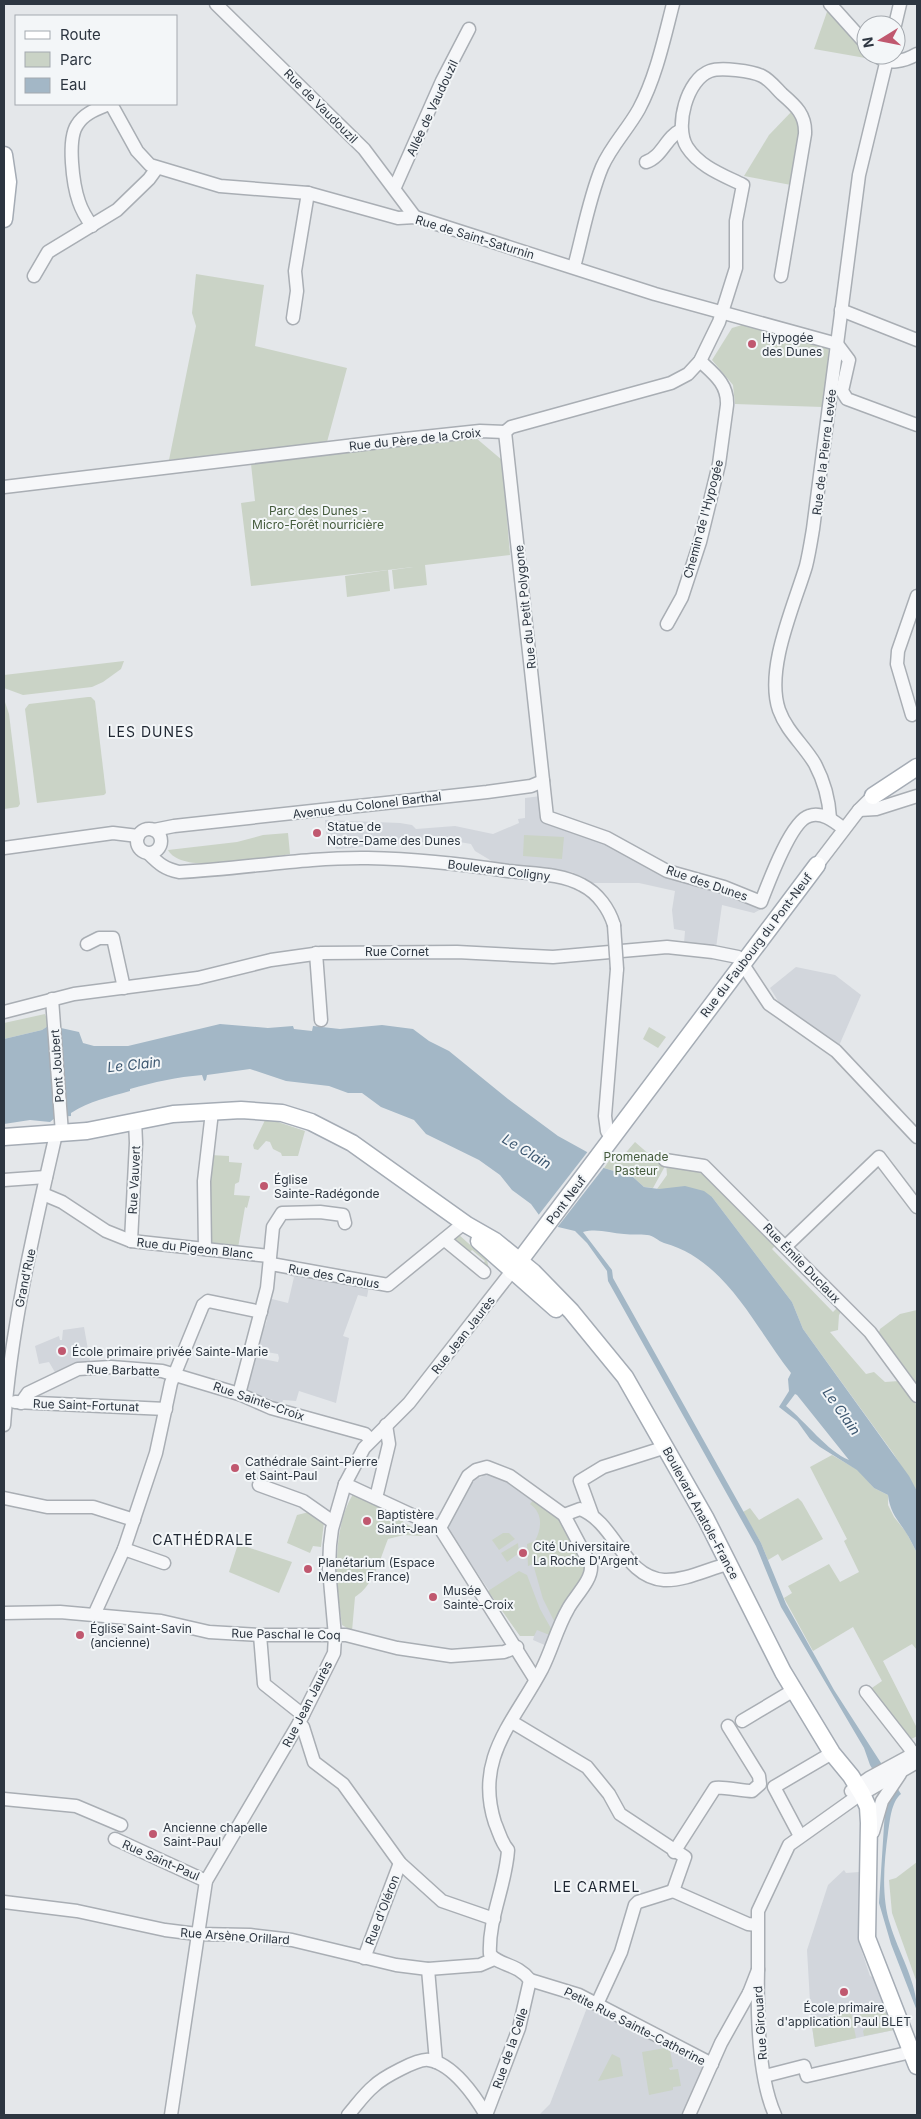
<svg xmlns="http://www.w3.org/2000/svg" width="921" height="2119" font-family="Inter,sans-serif">
  <rect width="100%" height="100%" fill="#e4e7ea"/>
  <g fill="#d2d6dc">
    <path d="M541,796L546,820L728,890L763,908L754,913L722,905L716,948L684,943L685,931L674,929L672,910L675,891L639,883H593L572,872L495,863L475,851L471,844L448,840L337,849L327,841L325,820L400,823L412,825L416,829L455,826L493,834L519,823L518,819L525,818V798Z"/>
    <path d="M796,967L835,975L861,995L838,1048L780,1004L770,988Z"/>
    <path d="M289,1271L369,1286L367,1297L358,1295L343,1336L349,1338L336,1403L299,1391L296,1401L283,1400L281,1408L272,1405L273,1400L246,1391L253,1357L278,1362L279,1358L278,1354L255,1350L261,1328L265,1326L267,1320L264,1317L268,1298L288,1303L294,1277L288,1275Z"/>
    <path d="M84,1327L90,1361L79,1363L56,1374L49,1362L39,1364L35,1346L59,1336L60,1340H62L63,1330Z"/>
    <path d="M485,1471L504,1477L561,1517L586,1561L547,1646L533,1640L534,1636H520L448,1530V1523L476,1474L480,1478L485,1474Z"/>
    <path d="M844,1870L846,1873L859,1872L858,1934L861,1949L870,1976L873,1977L894,2030L815,2047L811,2019L807,1950L828,1885Z"/>
    <path d="M588,2005L703,2063L706,2071L685,2115H539L550,2104Z"/>
  </g>
  <g fill="#cad3c6">
    <path d="M828,9L866,55L871,59L814,49Z"/>
    <path d="M793,110L801,128L791,185L744,176L769,135Z"/>
    <path d="M196,274L264,285L255,346L347,368L327,442L169,460L196,326L192,313Z"/>
    <path d="M742,325L829,348L823,407L735,404L733,385L712,360L732,328Z"/>
    <path d="M476,438L502,460L510,555L425,565L427,585L394,589L392,570L413,567L251,586L241,503L255,501L251,464Z"/>
    <path d="M388,570L390,591L347,597L345,576Z"/>
    <path d="M124,661L121,669L103,682L92,687L23,695L4,688V675Z"/>
    <path d="M88,697H91L95,701L106,793L104,795L37,803L25,709L29,704Z"/>
    <path d="M4,699L9,714L20,804L18,807L4,809Z"/>
    <path d="M288,833L290,854C265,858 182,876 168,850L237,842L263,835Z"/>
    <path d="M524,835L564,837L562,859L523,856Z"/>
    <path d="M45,1014L48,1022V1026L42,1030L4,1039V1023Z"/>
    <path d="M649,1027L666,1037L658,1048L643,1039Z"/>
    <path d="M266,1118L305,1131L298,1156H282L281,1153L273,1149L270,1142L266,1141L258,1150L254,1149L253,1145Z"/>
    <path d="M635,1142L658,1162L664,1163V1168L653,1188L644,1187L633,1177L604,1168L613,1155L622,1157Z"/>
    <path d="M210,1155L229,1156V1162L242,1163L239,1182L235,1184L234,1195L250,1196L247,1208L245,1207L238,1248L212,1245L209,1241Z"/>
    <path d="M666,1163L693,1169L704,1175L780,1241L772,1249L833,1312L841,1304L844,1307L839,1315L838,1330L830,1332L866,1374L874,1372L885,1382L899,1381L917,1406V1491L893,1453L803,1329L792,1302L712,1197L657,1189L667,1175Z"/>
    <path d="M458,1234L487,1260L489,1269L481,1266L485,1261L472,1250L467,1256L454,1246L453,1236Z"/>
    <path d="M917,1310V1384L879,1332L880,1329L900,1314Z"/>
    <path d="M832,1455L858,1470L874,1488L888,1495V1505L894,1517L906,1532L917,1553V1650L912,1644L883,1661L917,1728V1736L908,1741L869,1690L882,1681L853,1627L813,1651L784,1598L792,1593L788,1586L829,1564L840,1582L859,1572L844,1541L847,1539L810,1467Z"/>
    <path d="M353,1494L404,1518L403,1522L423,1533L422,1536L404,1535L388,1539C380,1559 374,1585 355,1597L352,1631L342,1625C336,1585 331,1531 353,1494Z"/>
    <path d="M535,1498L561,1517L588,1572L556,1625L543,1599L533,1564L528,1566L527,1544L535,1541C542,1528 543,1513 530,1504Z"/>
    <path d="M798,1498L802,1502L823,1539L782,1561L778,1554L768,1560L761,1543L743,1512L750,1508L759,1520Z"/>
    <path d="M313,1511L324,1522L321,1547L313,1546L310,1553L287,1543L297,1515Z"/>
    <path d="M503,1533H509L515,1539L499,1550L492,1540Z"/>
    <path d="M518,1543L519,1553L507,1562L501,1553Z"/>
    <path d="M238,1544L292,1562L279,1593L229,1572Z"/>
    <path d="M519,1571L527,1575L540,1609L553,1632L552,1636L537,1630L534,1636H520L488,1591Z"/>
    <path d="M917,1862V1983L892,1913L889,1880L896,1878Z"/>
    <path d="M883,2003L888,2016L865,2023L861,2020L859,2009Z"/>
    <path d="M851,2012L856,2038L815,2047L811,2019Z"/>
    <path d="M890,2020L894,2030L864,2036L863,2031L867,2026Z"/>
    <path d="M665,2048L666,2050H670L673,2067L669,2068L670,2070L678,2069L681,2086L673,2087V2090L649,2095L642,2052Z"/>
    <path d="M612,2054L620,2058L623,2076L598,2081Z"/>
  </g>
  <path fill="#a3b7c6" fill-rule="evenodd" d="M46,1017L61,1028L79,1032L83,1043L94,1046H128L220,1024L268,1028L293,1026L294,1029L312,1031L313,1026L340,1029L382,1025L413,1029L429,1041L449,1051L508,1099L558,1136L587,1152L604,1168L633,1177L644,1187L659,1189L685,1186L704,1191L712,1197L792,1302L803,1329L909,1476L917,1491V1553C913,1546 910,1538 905,1531C896,1518 890,1511 888,1495L874,1488L857,1470L820,1447L810,1439L797,1421L779,1407L789,1391L788,1379L791,1373C754,1326 726,1260 664,1243C658,1241 653,1235 647,1235C640,1234 632,1235 624,1234C610,1233 597,1228 583,1232L612,1270L613,1278L761,1543L786,1604L834,1690L901,1794C891,1802 890,1821 888,1833C884,1862 881,1896 890,1924C898,1952 917,1981 917,2011L891,1944L879,1903L885,1810L890,1798L870,1765L864,1748L781,1607L756,1546L608,1281L607,1271L587,1243L575,1231L558,1227L539,1215L531,1204L512,1190L500,1175L479,1160L426,1134L414,1120L381,1107L362,1093H348L329,1086L286,1081L250,1069L207,1075L206,1080L204,1081L202,1075C177,1077 154,1082 130,1089V1091C109,1097 90,1101 71,1113V1116L56,1117L50,1122L30,1120L4,1124V1039L42,1030L48,1026ZM795,1394L797,1395L849,1460C828,1452 805,1421 786,1406Z"/>
  <path fill="#e4e7ea" d="M589,1150L605,1166L556,1229L537,1217Z"/>
  <g fill="none" stroke-linecap="round" stroke-linejoin="round">
    <defs>
      <g id="minor">
        <path d="M216,4L364,149L415,217"/>
        <path d="M830,4L866,44"/>
        <path d="M895,25L900,4"/>
        <path d="M876,55C887,66 905,61 917,54"/>
        <path d="M111,104L137,151L150,165L220,186L308,193L398,218L415,217L655,294L837,344L849,360L842,391L847,399L917,425"/>
        <path d="M646,162C662,157 666,137 681,130"/>
        <path d="M395,187L442,81L469,29"/>
        <path d="M92,226C87,219 82,211 79,202C73,185 67,140 77,125C84,113 97,109 109,104"/>
        <path d="M574,267C583,234 589,198 602,167C611,146 628,129 639,109C656,77 664,39 673,4"/>
        <path d="M34,276L48,252L117,210L149,179L157,168"/>
        <path d="M841,310L917,340"/>
        <path d="M293,318L297,291L295,271L308,193"/>
        <path d="M505,432L511,427L671,383L688,374L700,361L719,322L736,268V221L743,185C723,175 700,167 687,147C674,127 687,79 710,71C721,67 752,71 762,76C770,80 776,88 782,94C796,106 806,115 805,134L781,276"/>
        <path d="M505,432L547,817L607,838L667,871L724,887L761,902C768,884 791,821 809,816C822,811 835,822 844,829"/>
        <path d="M4,487L405,439L480,431L505,432"/>
        <path d="M667,624L682,597L700,542L719,464L727,405C728,384 714,374 700,361"/>
        <path d="M912,715L897,664L898,651L917,596"/>
        <path d="M859,810L876,809L917,796"/>
        <path d="M830,818C829,800 824,781 815,764C804,745 787,732 779,710C765,669 794,606 806,566C809,554 811,541 813,529L859,175L888,55"/>
        <circle cx="149" cy="841" r="12"/>
        <path d="M154,830L174,826L487,792L531,786L543,781"/>
        <path d="M4,848L113,833L138,836"/>
        <path d="M149,854C159,864 165,869 179,872C242,869 305,857 368,858C415,859 462,864 508,871C532,874 561,873 582,885C598,893 609,909 614,925"/>
        <path d="M817,865L859,810L873,796"/>
        <path d="M87,944L99,938H113L124,988"/>
        <path d="M316,953L321,1020"/>
        <path d="M52,999L62,1133"/>
        <path d="M4,1012L74,994L198,978L271,960L321,953L457,952L553,957L667,947L713,952L738,957L769,1004L836,1051L917,1137"/>
        <path d="M612,1139L607,1131L605,1116L617,969"/>
        <path d="M665,1160L704,1166L870,1332L917,1396"/>
        <path d="M4,1180L46,1177"/>
        <path d="M43,1194L62,1202L106,1231L131,1241L269,1256"/>
        <path d="M445,1240L484,1272"/>
        <path d="M131,1241L136,1143L135,1120"/>
        <path d="M786,1246L879,1157L917,1207"/>
        <path d="M205,1249L204,1181L212,1112"/>
        <path d="M271,1264L388,1285L464,1223"/>
        <path d="M239,1394L267,1288L273,1227L282,1213L320,1212L343,1215L345,1223"/>
        <path d="M15,1402L166,1409"/>
        <path d="M21,1403L28,1393L78,1369L111,1367L162,1371L239,1394L271,1408L365,1434L371,1440"/>
        <path d="M4,1425C11,1326 34,1230 56,1134"/>
        <path d="M345,1484L440,1528L535,1679"/>
        <path d="M259,1485L303,1501L333,1522"/>
        <path d="M4,1498L47,1507H93L134,1520"/>
        <path d="M376,1498L389,1444L386,1425"/>
        <path d="M592,1514L580,1481L603,1467L666,1447"/>
        <path d="M564,1515L580,1509C616,1523 623,1577 664,1580C685,1581 708,1569 728,1564"/>
        <path d="M440,1528L468,1476L476,1470L487,1467L510,1476L564,1515L591,1566C592,1581 574,1597 568,1609C557,1628 552,1649 542,1669C514,1722 474,1758 495,1823C499,1832 501,1842 508,1850C506,1885 488,1919 490,1954C499,1966 517,1963 530,1980"/>
        <path d="M124,1549L156,1453L171,1383L203,1305L208,1301L261,1312"/>
        <path d="M4,1613L60,1612L161,1621L209,1632L260,1635H346L397,1648L451,1656L504,1652L517,1647"/>
        <path d="M94,1615L124,1549L164,1563"/>
        <path d="M260,1635L264,1684L303,1715"/>
        <path d="M866,1692L909,1747L917,1761"/>
        <path d="M742,1721L794,1690"/>
        <path d="M512,1722L587,1767L609,1794L620,1814L685,1857L673,1891"/>
        <path d="M299,1723L303,1727L314,1762L343,1784L400,1863L442,1901L494,1919"/>
        <path d="M851,1791L869,1778L917,1752"/>
        <path d="M4,1799L76,1806L121,1825"/>
        <path d="M873,1832L882,1801L900,1774"/>
        <path d="M800,1836L774,1787L832,1753"/>
        <path d="M115,1839L206,1881"/>
        <path d="M674,1852L715,1788C720,1786 743,1791 752,1791L760,1784L759,1776L728,1726"/>
        <path d="M673,1891L748,1924L757,1925"/>
        <path d="M4,1902L77,1911L165,1930L197,1934L250,1935L292,1940L396,1965L428,1969L480,1965L494,1959"/>
        <path d="M364,1958L400,1863"/>
        <path d="M428,1969L436,2062"/>
        <path d="M758,1970V1911L789,1845L855,1798L917,1762"/>
        <path d="M530,1980L579,1995L712,2064"/>
        <path d="M749,1993L758,1970C757,2012 758,2077 775,2115"/>
        <path d="M597,2004L621,1952L635,1905L638,1902L673,1891"/>
        <path d="M765,2076L804,2066L807,2076L911,2052"/>
        <path d="M171,2115L206,1881L299,1723L334,1653L335,1636L329,1569L330,1545L332,1529L345,1484L364,1448L409,1403L512,1271"/>
        <path d="M348,2115C356,2106 364,2094 374,2086C382,2078 418,2058 429,2060C453,2064 475,2096 486,2115"/>
        <path d="M486,2115L519,2028L530,1980"/>
        <path d="M689,2115L721,2043L749,1993H757"/>
      </g>
      <g id="major">
        <path d="M4,155L8,182L4,219"/>
        <path d="M873,796L917,767"/>
        <path d="M4,1137L87,1131L173,1114L241,1110L282,1113L311,1122L352,1143L467,1225L495,1241L533,1272L571,1311L625,1377L706,1519L783,1672L832,1753L851,1776L862,1794L868,1807L869,1823L867,1938L917,2066"/>
        <path d="M479,1241L556,1309"/>
        <path d="M512,1271L817,865"/>
      </g>
    </defs>
    <use href="#minor" stroke="#a9aeb4" stroke-width="15"/>
    <use href="#major" stroke="#a5acb5" stroke-width="19"/>
    <use href="#minor" stroke="#f6f7f9" stroke-width="12"/>
    <use href="#major" stroke="#fff" stroke-width="16"/>
    <defs>
      <path id="minor-bridge" d="M614,925L617,969"/>
    </defs>
    <use href="#minor-bridge" stroke="#a9aeb4" stroke-width="15" stroke-linecap="butt"/>
    <use href="#minor-bridge" stroke="#f6f7f9" stroke-width="12"/>
  </g>
  <g fill="#c0586f" stroke="#f3f6f8" stroke-width="2">
    <circle cx="752" cy="344" r="5"/>
    <circle cx="317" cy="833" r="5"/>
    <circle cx="264" cy="1186" r="5"/>
    <circle cx="62" cy="1351" r="5"/>
    <circle cx="235" cy="1468" r="5"/>
    <circle cx="367" cy="1521" r="5"/>
    <circle cx="523" cy="1553" r="5"/>
    <circle cx="308" cy="1569" r="5"/>
    <circle cx="433" cy="1597" r="5"/>
    <circle cx="80" cy="1635" r="5"/>
    <circle cx="153" cy="1834" r="5"/>
    <circle cx="844" cy="1992" r="5"/>
  </g>
  <g text-anchor="middle" dominant-baseline="central" stroke-width="4" stroke-linejoin="round" paint-order="stroke">
    <g font-size="12" fill="#2d3641" stroke="#f3f6f8">
      <text transform="translate(321 106) rotate(45)">Rue de Vaudouzil</text>
      <text transform="translate(432 108) rotate(-65)">Allée de Vaudouzil</text>
      <text transform="translate(475 237) rotate(17)">Rue de Saint-Saturnin</text>
      <text transform="translate(415 439) rotate(-6)">Rue du Père de la Croix</text>
      <text transform="translate(824 452) rotate(-83)">Rue de la Pierre Levée</text>
      <text transform="translate(703 519) rotate(-75)">Chemin de l'Hypogée</text>
      <text transform="translate(525 607) rotate(-96)">Rue du Petit Polygone</text>
      <text transform="translate(367 805) rotate(-7)">Avenue du Colonel Barthal</text>
      <text transform="translate(499 870) rotate(7)">Boulevard Coligny</text>
      <text transform="translate(707 883) rotate(19)">Rue des Dunes</text>
      <text transform="translate(756 945) rotate(-53)">Rue du Faubourg du Pont-Neuf</text>
      <text x="397" y="951">Rue Cornet</text>
      <text transform="translate(57 1066) rotate(-94)">Pont Joubert</text>
      <text transform="translate(134 1180) rotate(-87)">Rue Vauvert</text>
      <text transform="translate(566 1200) rotate(-53)">Pont Neuf</text>
      <text transform="translate(195 1248) rotate(6)">Rue du Pigeon Blanc</text>
      <text transform="translate(802 1263) rotate(46)">Rue Émile Duclaux</text>
      <text transform="translate(334 1276) rotate(10)">Rue des Carolus</text>
      <text transform="translate(25 1278) rotate(-78)">Grand'Rue</text>
      <text transform="translate(463 1335) rotate(-52)">Rue Jean Jaurès</text>
      <text transform="translate(123 1370) rotate(2)">Rue Barbatte</text>
      <text transform="translate(259 1401) rotate(19)">Rue Sainte-Croix</text>
      <text transform="translate(86 1405) rotate(2)">Rue Saint-Fortunat</text>
      <text transform="translate(701 1513) rotate(62)">Boulevard Anatole-France</text>
      <text transform="translate(286 1634) rotate(1)">Rue Paschal le Coq</text>
      <text transform="translate(307 1704) rotate(-63)">Rue Jean Jaurès</text>
      <text transform="translate(161 1860) rotate(24)">Rue Saint-Paul</text>
      <text transform="translate(382 1910) rotate(-69)">Rue d'Oléron</text>
      <text transform="translate(235 1936) rotate(4)">Rue Arsène Orillard</text>
      <text transform="translate(760 2023) rotate(-94)">Rue Girouard</text>
      <text transform="translate(635 2026) rotate(27)">Petite Rue Sainte-Catherine</text>
      <text transform="translate(510 2048) rotate(-71)">Rue de la Celle</text>
    </g>
    <g font-size="12" fill="#2d3641" stroke="#f3f6f8" text-anchor="start">
      <text x="762" y="337">Hypogée<tspan x="762" dy="14">des Dunes</tspan></text>
      <text x="327" y="826">Statue de<tspan x="327" dy="14">Notre-Dame des Dunes</tspan></text>
      <text x="274" y="1179">Église<tspan x="274" dy="14">Sainte-Radégonde</tspan></text>
      <text x="72" y="1351">École primaire privée Sainte-Marie</text>
      <text x="245" y="1461">Cathédrale Saint-Pierre<tspan x="245" dy="14">et Saint-Paul</tspan></text>
      <text x="377" y="1514">Baptistère<tspan x="377" dy="14">Saint-Jean</tspan></text>
      <text x="533" y="1546">Cité Universitaire<tspan x="533" dy="14">La Roche D'Argent</tspan></text>
      <text x="318" y="1562">Planétarium (Espace<tspan x="318" dy="14">Mendes France)</tspan></text>
      <text x="443" y="1590">Musée<tspan x="443" dy="14">Sainte-Croix</tspan></text>
      <text x="90" y="1628">Église Saint-Savin<tspan x="90" dy="14">(ancienne)</tspan></text>
      <text x="163" y="1827">Ancienne chapelle<tspan x="163" dy="14">Saint-Paul</tspan></text>
      <text x="844" y="2007" text-anchor="middle">École primaire<tspan x="844" dy="14">d'application Paul BLET</tspan></text>
    </g>
    <g font-size="12" fill="#445b3c" stroke="#f3f6f8">
      <text x="318" y="510">Parc des Dunes -<tspan x="318" dy="14">Micro-Forêt nourricière</tspan></text>
      <text x="636" y="1156">Promenade<tspan x="636" dy="14">Pasteur</tspan></text>
    </g>
    <g font-size="14" letter-spacing="1" fill="#1f2732" stroke="#f3f6f8">
      <text x="151" y="731">LES DUNES</text>
      <text x="203" y="1539">CATHÉDRALE</text>
      <text x="597" y="1886">LE CARMEL</text>
    </g>
    <g font-size="14" font-style="italic" fill="#3c5770" stroke="#f3f6f8">
      <text transform="translate(134 1064) rotate(-6)">Le Clain</text>
      <text transform="translate(527 1151) rotate(31)">Le Clain</text>
      <text transform="translate(842 1411) rotate(55)">Le Clain</text>
    </g>
  </g>
  <rect width="921" height="2119" fill="none" stroke="#2d3641" stroke-width="10"/>
  <rect x="15" y="15" width="162" height="90" fill="#f3f6f8" stroke="#a4a9af"/>
  <rect x="25" y="31" width="25" height="8" fill="#ffffff" stroke="#a4a9af"/>
  <text x="60" y="40" font-size="15" fill="#2d3641">Route</text>
  <rect x="25" y="52" width="25" height="15" fill="#cad3c6" stroke="#a4a9af"/>
  <text x="60" y="65" font-size="15" fill="#2d3641">Parc</text>
  <rect x="25" y="78" width="25" height="15" fill="#a3b7c6" stroke="#a4a9af"/>
  <text x="60" y="90" font-size="15" fill="#2d3641">Eau</text>
  <g transform="translate(881 40) rotate(260)"><circle r="24" fill="#f3f6f8" stroke="#a4a9af"/>
  <path d="M0-4L9 19L0 12L-9 19Z" fill="#c0586f"/>
  <text y="-8" font-size="14" font-weight="bold" text-anchor="middle" fill="#2d3641">N</text>
  </g>
</svg>
